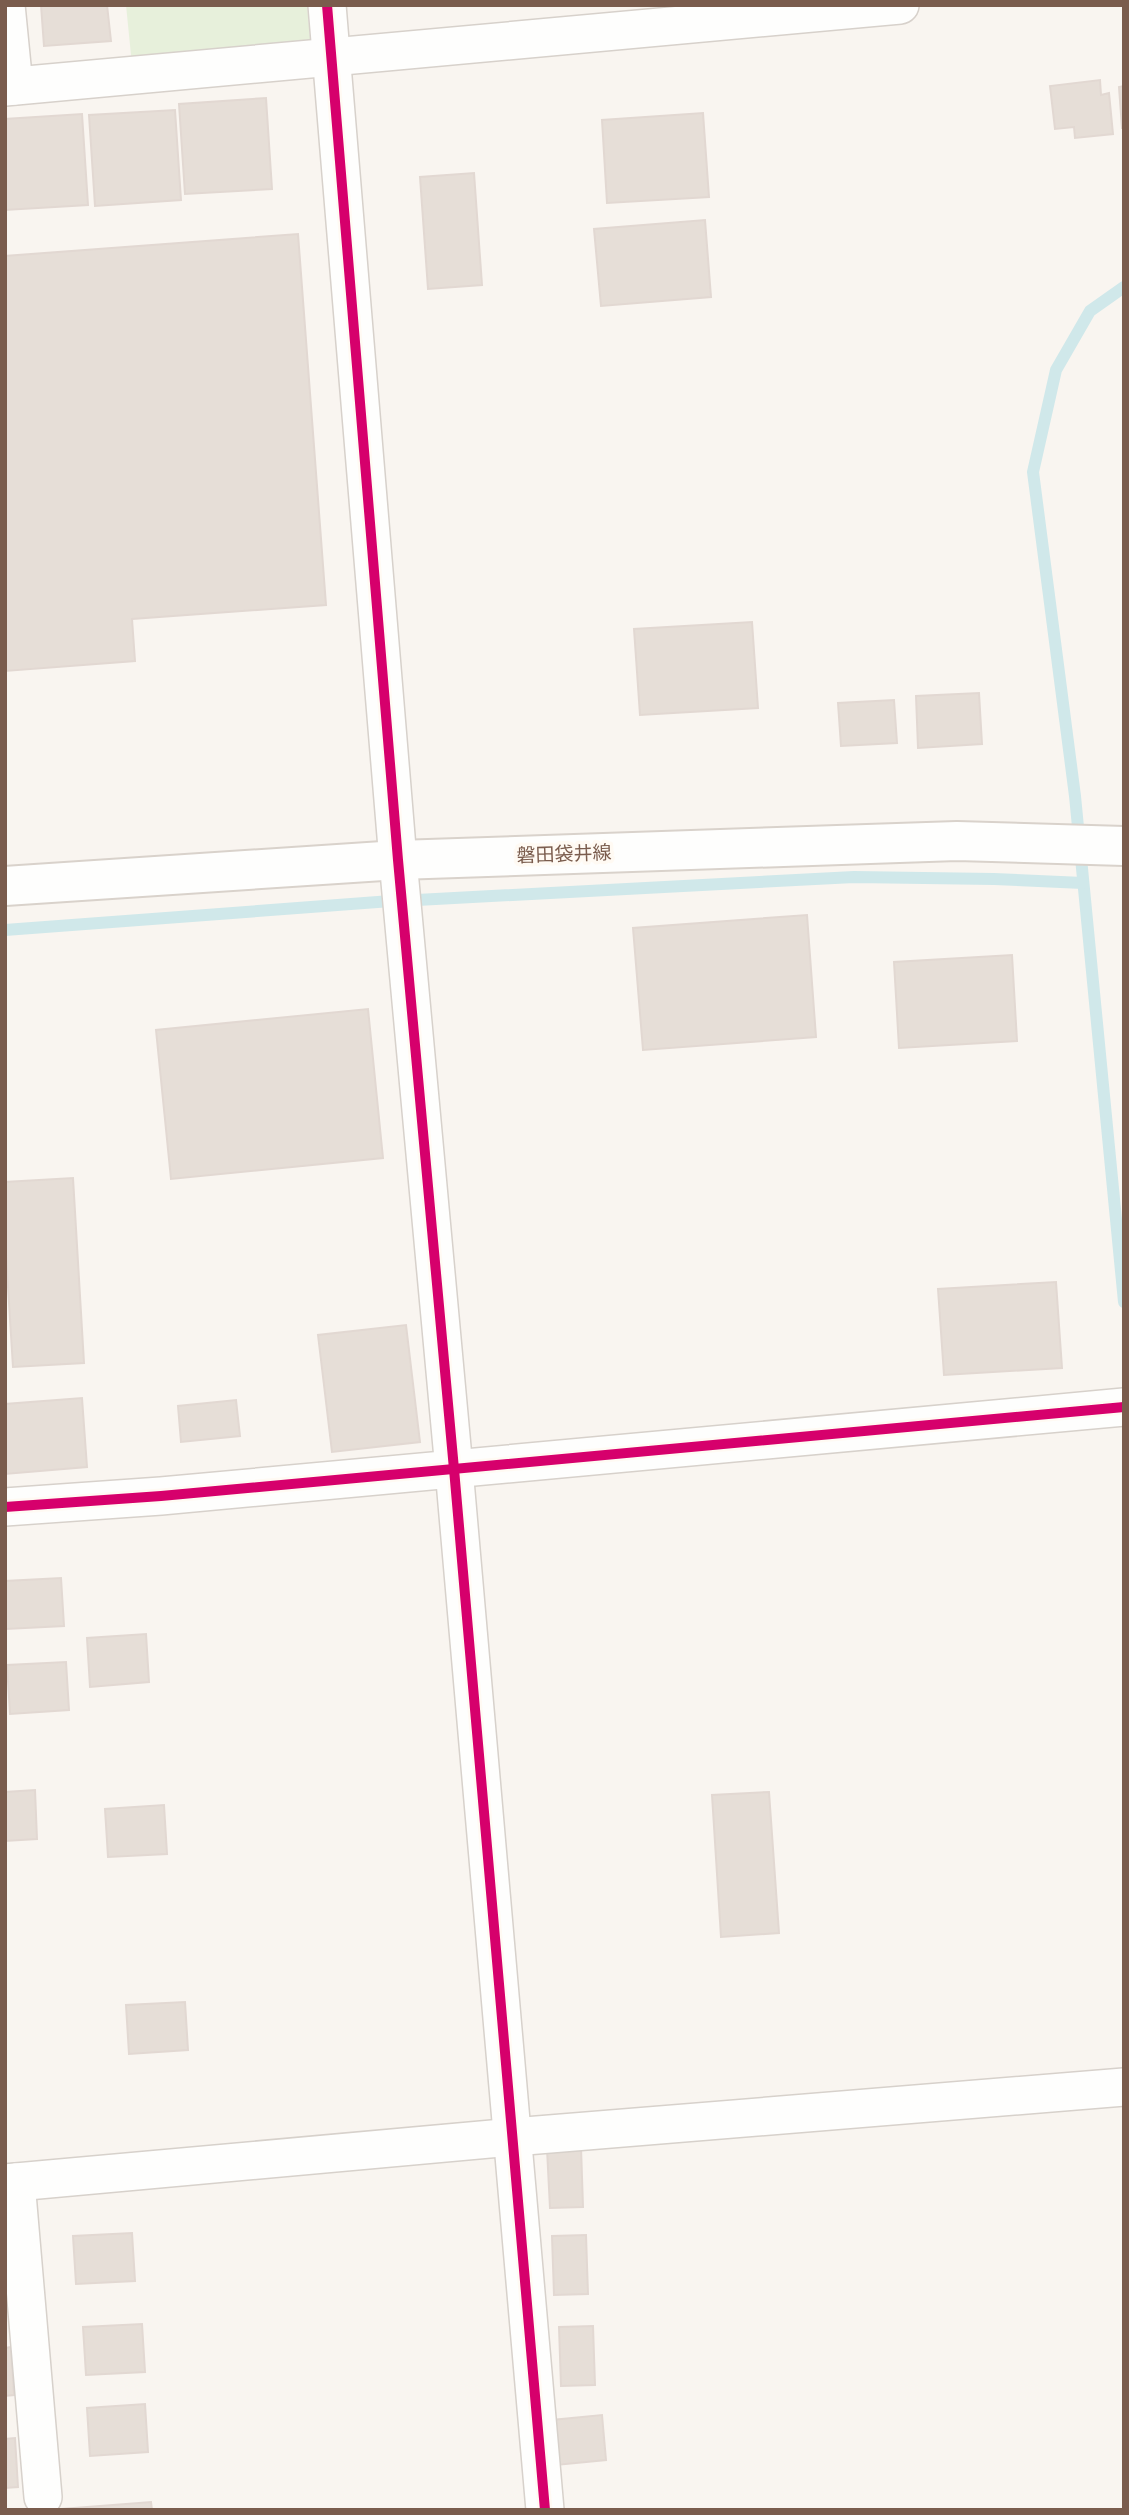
<svg xmlns="http://www.w3.org/2000/svg" width="1129" height="2515" font-family="Inter,'Noto Sans JP',sans-serif">
  <rect width="100%" height="100%" fill="#f9f5f0"/>
  <path fill="#e7f0db" d="M126,5H307L312,59L133,75Z"/>
  <g fill="none" stroke-linecap="round" stroke-linejoin="round">
    <g stroke="#d0e8ea" stroke-width="12">
      <path d="M1124,287L1090,311L1056,370L1033,472L1075,796L1124,1302"/>
      <path d="M417,900L854,877L994,879L1083,883"/>
      <path d="M5,930L391,901"/>
    </g>
  </g>
  <g fill="#e6ded7" stroke="#e2d8d2" stroke-width="2">
    <path d="M41,5H107L111,41L44,46Z"/>
    <path d="M1100,80L1101,95L1109,93L1113,134L1075,138L1074,127L1055,129L1050,86Z"/>
    <path d="M1124,86V128H1122L1119,87Z"/>
    <path d="M266,98L272,189L185,194L179,104Z"/>
    <path d="M175,110L181,200L95,206L89,115Z"/>
    <path d="M703,113L709,197L607,203L602,120Z"/>
    <path d="M82,114L88,205L5,210V119Z"/>
    <path d="M474,173L482,285L428,289L420,177Z"/>
    <path d="M705,220L711,297L601,306L594,229Z"/>
    <path d="M298,234L326,605L132,619L135,661L5,671V256Z"/>
    <path d="M752,622L758,708L640,715L634,629Z"/>
    <path d="M979,693L982,744L918,748L916,696Z"/>
    <path d="M894,700L897,743L841,746L838,703Z"/>
    <path d="M807,915L816,1037L643,1050L633,928Z"/>
    <path d="M1012,955L1017,1041L899,1048L894,962Z"/>
    <path d="M368,1009L383,1158L171,1179L156,1030Z"/>
    <path d="M73,1178L84,1363L13,1367L5,1239V1182Z"/>
    <path d="M1056,1282L1062,1368L944,1375L938,1289Z"/>
    <path d="M406,1325L420,1442L332,1452L318,1335Z"/>
    <path d="M82,1398L87,1467L5,1474V1404Z"/>
    <path d="M236,1400L240,1436L181,1442L178,1406Z"/>
    <path d="M61,1578L64,1626L6,1629L5,1581Z"/>
    <path d="M146,1634L149,1682L90,1687L87,1638Z"/>
    <path d="M66,1662L69,1710L10,1714L7,1665Z"/>
    <path d="M35,1790L37,1839L5,1841V1792Z"/>
    <path d="M769,1792L779,1933L721,1937L712,1795Z"/>
    <path d="M164,1805L167,1854L108,1857L105,1809Z"/>
    <path d="M185,2002L188,2050L129,2054L126,2005Z"/>
    <path d="M581,2147L583,2207L550,2208L547,2149Z"/>
    <path d="M132,2233L135,2281L76,2284L73,2236Z"/>
    <path d="M586,2235L588,2294L554,2295L552,2236Z"/>
    <path d="M142,2324L145,2372L86,2375L83,2327Z"/>
    <path d="M593,2326L595,2385L561,2386L559,2327Z"/>
    <path d="M11,2347L14,2395L5,2396V2348Z"/>
    <path d="M145,2404L148,2452L90,2456L87,2408Z"/>
    <path d="M602,2415L606,2460L556,2465L552,2420Z"/>
    <path d="M15,2438L18,2487L5,2488V2439Z"/>
    <path d="M151,2502L152,2510H48Z"/>
  </g>
  <g fill="none" stroke-linecap="round" stroke-linejoin="round">
    <defs>
      <g id="minor">
        <path d="M6,5L14,86"/>
        <path d="M327,5L398,860L454,1469L545,2510"/>
        <path d="M5,87L900,5"/>
        <path d="M5,1507L161,1496L1124,1407"/>
        <path d="M16,2182L43,2497"/>
        <path d="M5,2183L513,2137L1124,2087"/>
      </g>
      <path id="secondary" d="M5,886L398,860L957,841L1124,846"/>
    </defs>
    <use href="#minor" stroke="#d7d1cb" stroke-width="40"/>
    <use href="#secondary" stroke="#d9d2cb" stroke-width="42"/>
    <use href="#minor" stroke="#fefefd" stroke-width="37"/>
    <use href="#secondary" stroke="#fefefd" stroke-width="38"/>
    <defs>
      <g id="cycleway">
        <path d="M327,5L398,860L454,1469L545,2510"/>
        <path d="M5,1507L161,1496L1124,1407"/>
      </g>
    </defs>
    <use href="#cycleway" stroke="#fffaf3" stroke-width="15"/>
    <use href="#cycleway" stroke="#d6006c" stroke-width="10"/>
  </g>
  <g text-anchor="middle" dominant-baseline="central" stroke-width="7" stroke-linejoin="round" paint-order="stroke">
    <g font-size="19" fill="#7a5c4d" stroke="#fffaf3">
      <text transform="translate(564 854) rotate(-2)">磐田袋井線</text>
    </g>
  </g>
  <rect width="1129" height="2515" fill="none" stroke="#7a5c4d" stroke-width="14"/>
</svg>
